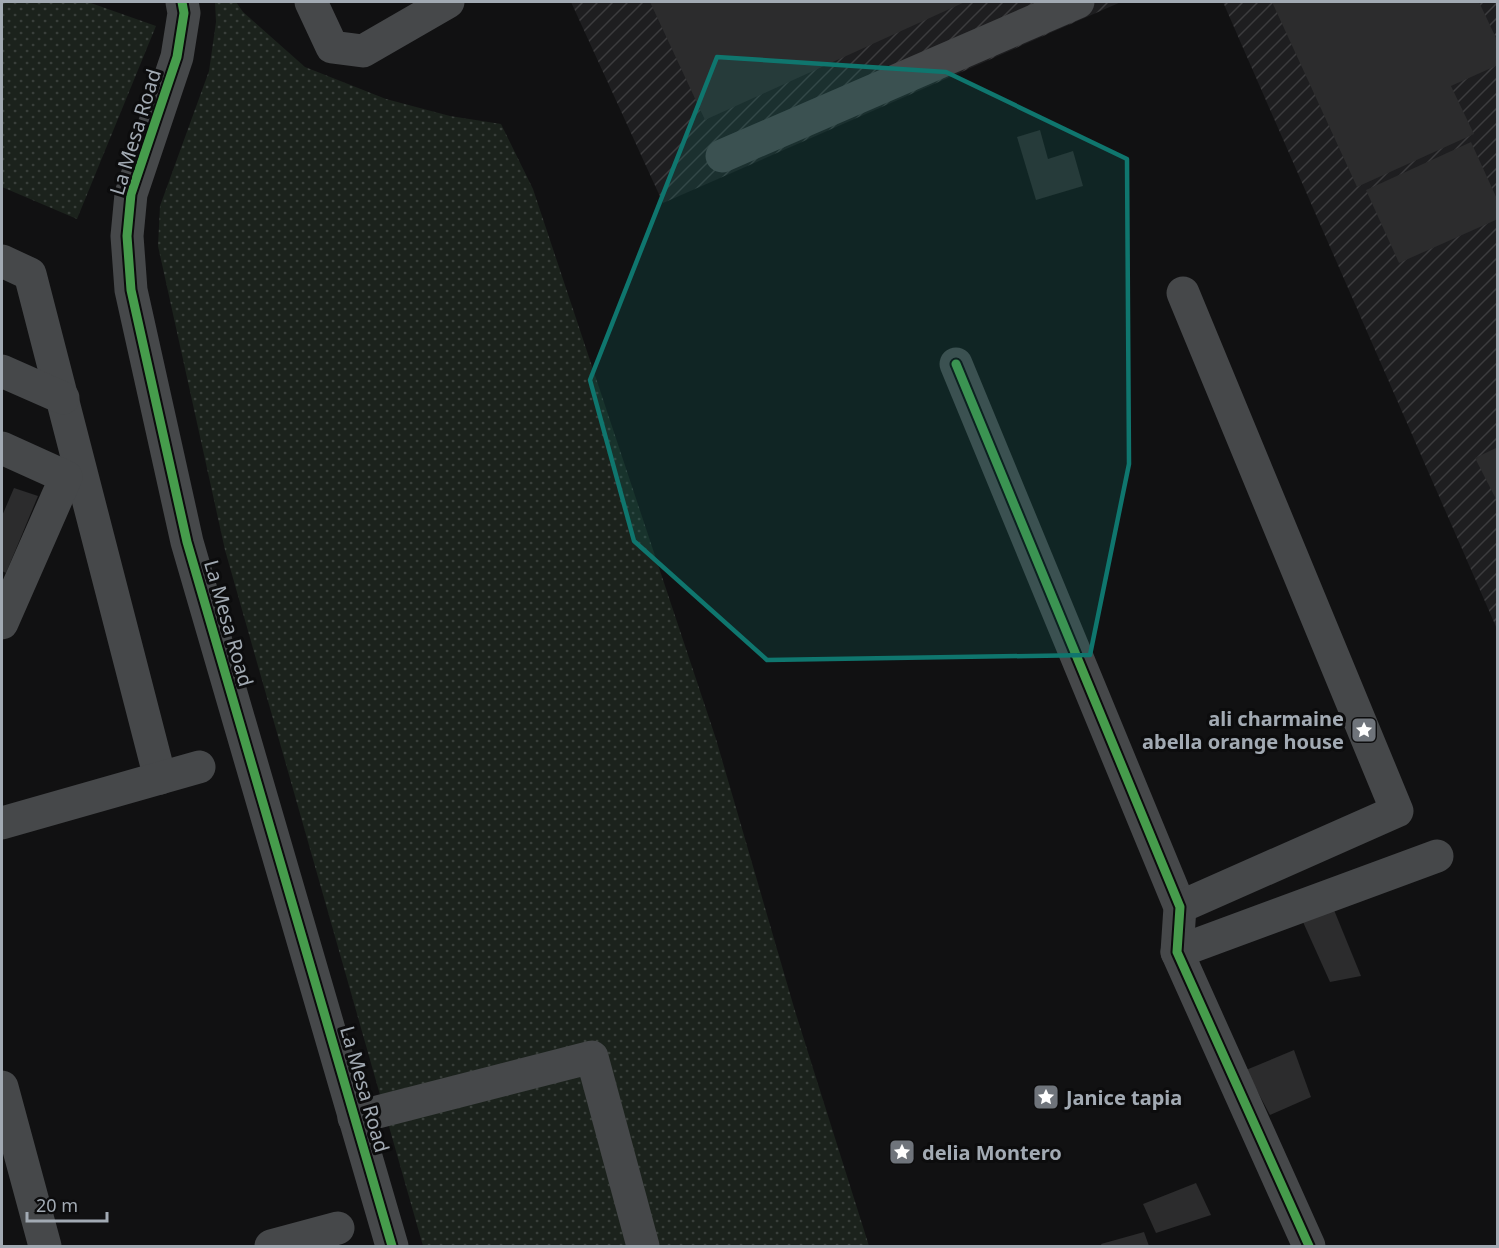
<svg xmlns="http://www.w3.org/2000/svg" width="1499" height="1248" font-family="'Noto Sans',sans-serif">
  <defs>
    <pattern id="industrial-furrows" width="10" height="10" patternUnits="userSpaceOnUse" patternTransform="scale(1.5)"><rect width="10" height="10" fill="#1e1e20"/><path d="M-1 1l2-2M0 10L10 0M9 11l2-2" fill="none" stroke="#3c3c3e"/></pattern>
    <pattern id="grass-dots" width="8" height="8" patternUnits="userSpaceOnUse" patternTransform="scale(1.5)"><rect width="8" height="8" fill="#1b221c"/><path d="M2 2h.1M6 6h.1" fill="none" stroke="#393f3b" stroke-width="1.8" stroke-linecap="round"/></pattern>
  </defs>
  <rect width="100%" height="100%" fill="#111112"/>
  <g fill="url(#industrial-furrows)">
    <path d="M571,2H1121L663,203Z"/>
    <path d="M1223,2H1497V629Z"/>
  </g>
  <g fill="url(#grass-dots)">
    <path d="M2,2H88L156,26L77,219L2,187Z"/>
    <path d="M215,2H236L243,12L305,67L386,99L450,116L501,124L533,189L716,739L795,1011L869,1246H423L225,550L158,246L160,206L209,71L216,22Z"/>
  </g>
  <g fill="#2c2c2d">
    <path d="M650,2H965L705,120Z"/>
    <path d="M1272,2H1479L1498,42V65L1451,86L1474,134L1357,187Z"/>
    <path d="M1040,130L1048,159L1073,151L1083,186L1036,200L1017,137Z"/>
    <path d="M1471,142L1498,201V219L1399,263L1366,190Z"/>
    <path d="M1498,447V503L1475,458Z"/>
    <path d="M14,488L38,496L6,573L2,571V516Z"/>
    <path d="M1334,910L1361,976L1330,982L1303,922Z"/>
    <path d="M1294,1050L1311,1097L1270,1115L1246,1070Z"/>
    <path d="M1196,1183L1211,1215L1156,1233L1143,1204Z"/>
    <path d="M1144,1232L1149,1246H1102L1101,1244Z"/>
  </g>
  <g fill="none" stroke-linecap="round" stroke-linejoin="round">
    <g stroke="#46484a" stroke-width="33">
      <path d="M182,2L184,13L177,57L131,194L127,236L131,290L187,542L392,1246"/>
      <path d="M311,2L332,47L363,51L448,2"/>
      <path d="M722,156L1078,2"/>
      <path d="M2,261L30,274L160,778"/>
      <path d="M956,364L1180,907L1177,952L1309,1246"/>
      <path d="M2,371L63,398"/>
      <path d="M2,448L66,477L2,623"/>
      <path d="M2,823L199,767"/>
      <path d="M1180,907L1397,811L1183,293"/>
      <path d="M1177,952L1437,856"/>
      <path d="M2,1087L45,1246"/>
      <path d="M354,1118L592,1057L643,1246"/>
      <path d="M271,1246L338,1228"/>
    </g>
    <defs>
      <g id="cycleway">
        <path d="M182,2L184,13L177,57L131,194L127,236L131,290L187,542L392,1246"/>
        <path d="M956,364L1180,907L1177,952L1309,1246"/>
      </g>
    </defs>
    <use href="#cycleway" stroke="#0c0c0d" stroke-width="13"/>
    <use href="#cycleway" stroke="#469c4c" stroke-width="9"/>
  </g>
  <path fill="#0f766e" fill-opacity="0.2" stroke="#0f766e" stroke-width="4.5" stroke-linejoin="round" d="M717,57L946,72L1127,159L1129,464L1090,655L767,660L634,541L590,380Z"/>
  <defs>
    <symbol id="sight-square" viewBox="-11 -11 22 22"><rect x="-9" y="-9" width="18" height="18" rx="4" fill="#6f747b" stroke="#0c0c0d"/><path d="M0-6L1.8-2.2L6-1.7L2.9 1.2L3.7 5.4L0 3.3L-3.7 5.4L-2.9 1.2L-6-1.7L-1.8-2.2Z" fill="#fff"/></symbol>
  </defs>
  <g fill-rule="evenodd">
    <use href="#sight-square" x="1349" y="715" width="30" height="30"/>
    <use href="#sight-square" x="1031" y="1082" width="30" height="30"/>
    <use href="#sight-square" x="887" y="1137" width="30" height="30"/>
  </g>
  <g text-anchor="middle" dominant-baseline="central" stroke-width="6" stroke-linejoin="round" paint-order="stroke">
    <g font-size="20" fill="#a2aab3" stroke="#0c0c0d">
      <text transform="translate(135 132) rotate(-73)">La Mesa Road</text>
      <text transform="translate(229 623) rotate(74)">La Mesa Road</text>
      <text transform="translate(365 1089) rotate(74)">La Mesa Road</text>
    </g>
    <g font-size="20" font-weight="bold" fill="#a2aab3" stroke="#0c0c0d" text-anchor="start">
      <text x="1344" y="718" text-anchor="end">ali charmaine<tspan x="1344" dy="23">abella orange house</tspan></text>
      <text x="1066" y="1097">Janice tapia</text>
      <text x="922" y="1152">delia Montero</text>
    </g>
  </g>
  <rect width="1499" height="1248" fill="none" stroke="#a2aab3" stroke-width="6"/>
  <path d="M27 1212v9h80v-9" fill="none" stroke="#a2aab3" stroke-width="3"/>
  <text x="36" y="1212" font-size="18" fill="#a2aab3" stroke="#0c0c0d" stroke-width="4.5" paint-order="stroke">20 m</text>
</svg>
